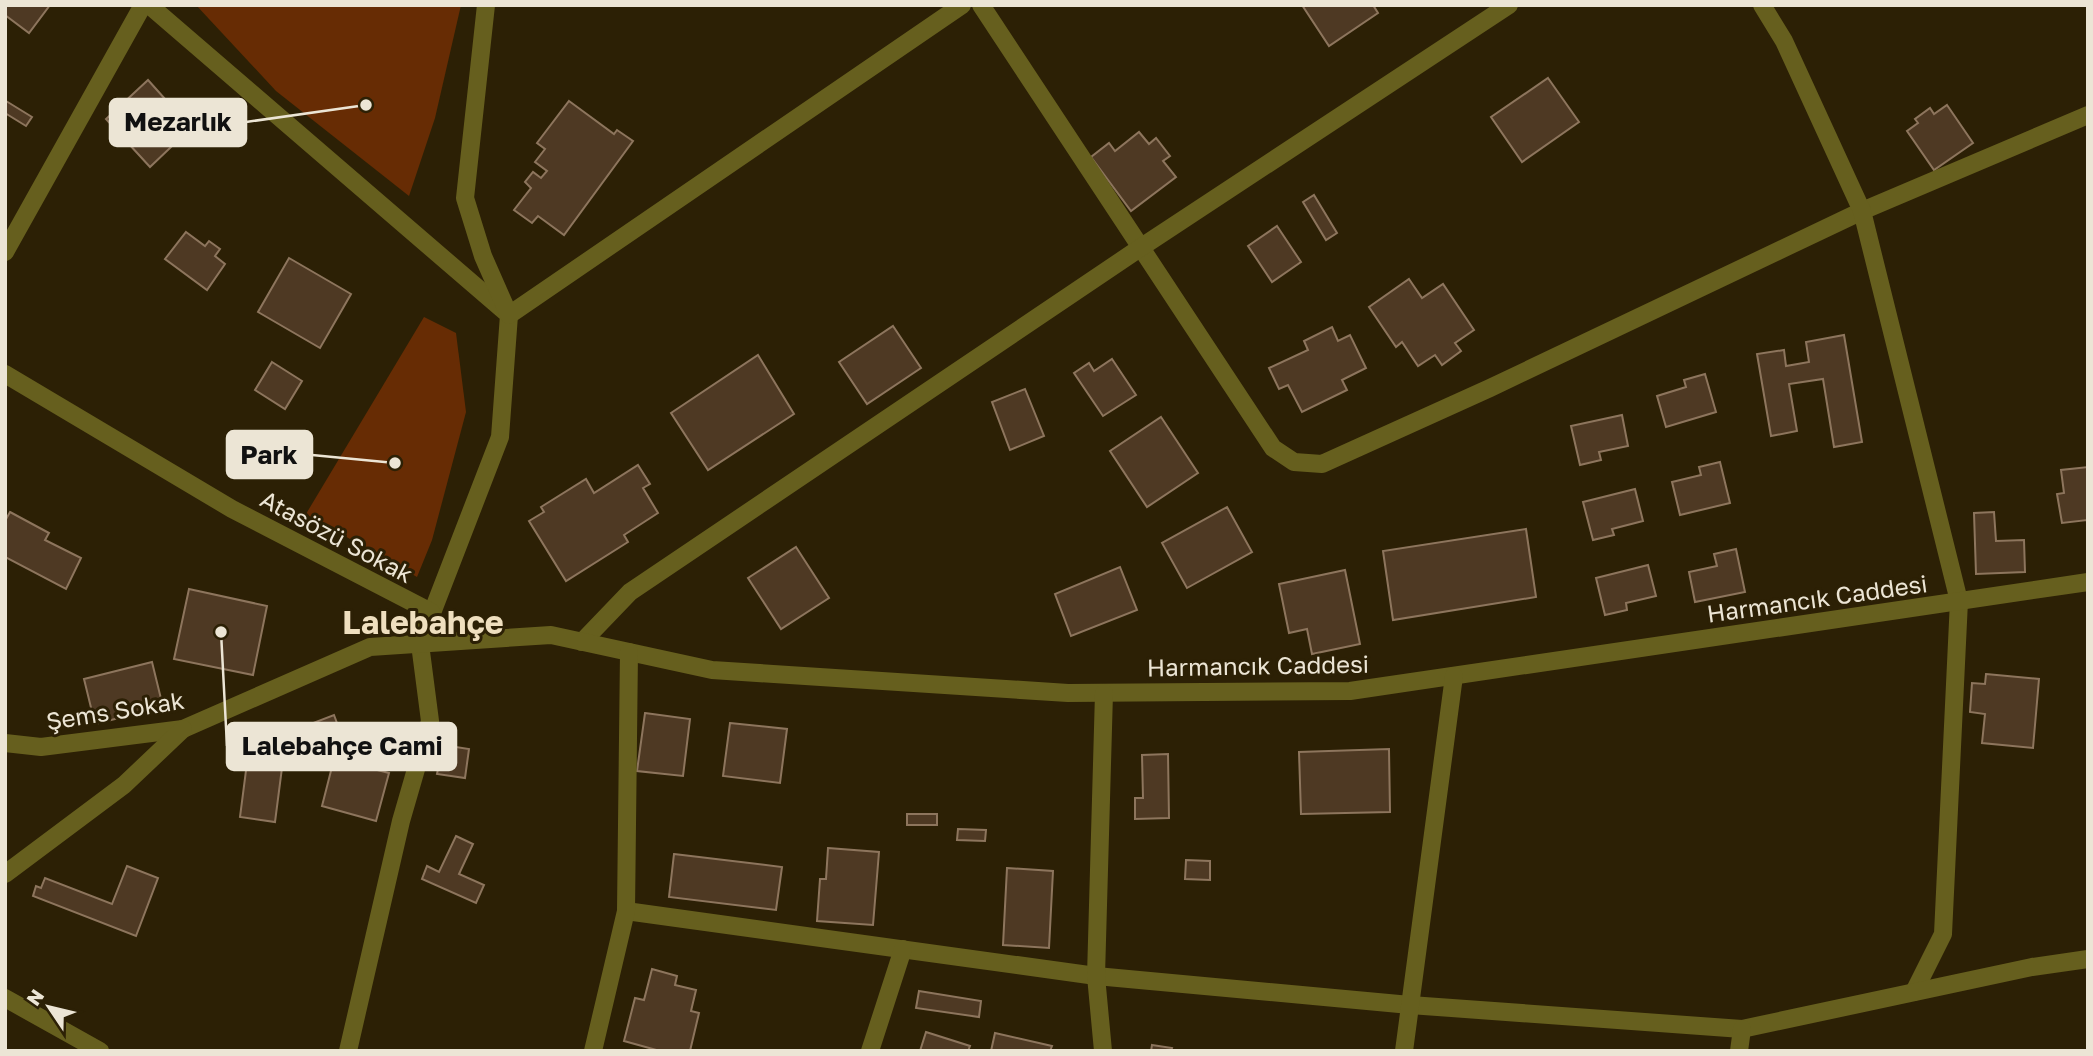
<svg xmlns="http://www.w3.org/2000/svg" width="2093" height="1056" font-family="'Golos Text',sans-serif">
  <rect width="100%" height="100%" fill="#2c2005"/>
  <g fill="#672c04">
    <path d="M196,5H461L435,118L409,196L276,91Z"/>
    <path d="M424,317L456,333L466,412L432,540L417,577L306,514Z"/>
  </g>
  <g fill="#4e3923" stroke="#8d755d" stroke-width="2">
    <path d="M5,5H50L29,33L5,15Z"/>
    <path d="M1302,5H1373L1378,13L1329,46Z"/>
    <path d="M1548,78L1579,122L1522,162L1491,117Z"/>
    <path d="M148,80L191,128L150,167L106,119Z"/>
    <path d="M6,101L32,117L26,126L5,113Z"/>
    <path d="M569,101L614,134L617,130L633,141L564,235L538,216L532,223L514,210L531,188L525,182L533,172L541,178L547,171L535,162L545,149L537,143Z"/>
    <path d="M1947,105L1973,143L1934,170L1907,131L1918,123L1915,119L1930,108L1934,114Z"/>
    <path d="M1139,132L1149,144L1156,138L1170,156L1163,161L1176,177L1131,211L1091,157L1109,143L1115,151Z"/>
    <path d="M1314,195L1337,233L1326,240L1303,202Z"/>
    <path d="M1277,226L1301,262L1272,282L1248,246Z"/>
    <path d="M186,232L205,246L209,241L220,249L215,256L225,264L207,290L165,259Z"/>
    <path d="M289,258L351,294L320,348L258,312Z"/>
    <path d="M1409,279L1422,298L1443,284L1474,330L1455,343L1461,351L1442,365L1435,355L1418,366L1402,342L1396,347L1369,307Z"/>
    <path d="M893,326L921,368L867,404L839,362Z"/>
    <path d="M1332,327L1338,341L1350,335L1366,368L1342,380L1347,390L1302,412L1288,385L1279,389L1269,368L1308,350L1304,341Z"/>
    <path d="M1844,335L1862,442L1834,447L1823,379L1789,384L1797,431L1771,436L1757,354L1784,350L1786,366L1809,362L1806,342Z"/>
    <path d="M758,355L794,414L708,470L671,413Z"/>
    <path d="M1112,359L1136,395L1103,416L1074,373L1089,363L1094,371Z"/>
    <path d="M272,362L302,381L285,409L255,390Z"/>
    <path d="M1705,374L1716,412L1666,427L1657,396L1686,387L1684,380Z"/>
    <path d="M1025,389L1044,436L1010,450L992,402Z"/>
    <path d="M1622,415L1628,446L1599,452L1601,460L1580,465L1571,426Z"/>
    <path d="M1161,417L1198,473L1147,507L1110,451Z"/>
    <path d="M1720,462L1730,503L1680,515L1672,482L1701,475L1699,467Z"/>
    <path d="M638,465L650,484L643,488L658,513L624,535L628,542L566,581L529,521L544,512L541,507L586,479L594,493Z"/>
    <path d="M2088,467V527L2087,520L2062,523L2057,494L2064,493L2061,470Z"/>
    <path d="M1635,489L1643,521L1612,529L1614,535L1593,540L1583,502Z"/>
    <path d="M1227,507L1252,552L1187,588L1162,543Z"/>
    <path d="M10,512L49,533L45,540L81,558L66,589L5,557V521Z"/>
    <path d="M1994,512L1996,541L2024,540L2025,572L1976,574L1974,513Z"/>
    <path d="M1526,529L1536,597L1393,620L1383,551Z"/>
    <path d="M796,547L829,598L781,629L748,578Z"/>
    <path d="M1736,549L1745,592L1695,602L1689,572L1717,566L1714,554Z"/>
    <path d="M1648,565L1656,596L1626,603L1627,610L1605,615L1596,578Z"/>
    <path d="M1120,567L1137,610L1071,636L1055,594Z"/>
    <path d="M1345,570L1360,644L1312,654L1307,629L1289,633L1279,584Z"/>
    <path d="M189,589L267,606L253,675L174,659Z"/>
    <path d="M152,662L163,707L95,724L84,679Z"/>
    <path d="M1986,674L2039,679L2033,748L1982,743L1985,714L1970,712L1972,683L1985,684Z"/>
    <path d="M645,713L690,719L683,776L637,771Z"/>
    <path d="M334,715L347,750L313,763L300,728Z"/>
    <path d="M730,723L787,729L780,783L723,776Z"/>
    <path d="M443,745L469,749L465,778L437,774Z"/>
    <path d="M1389,749L1390,812L1301,814L1299,752Z"/>
    <path d="M1168,754L1169,818L1135,819V798H1143L1142,755Z"/>
    <path d="M248,755L283,760L275,822L240,817Z"/>
    <path d="M334,759L389,773L376,821L322,806Z"/>
    <rect x="907" y="814" width="30" height="11"/>
    <path d="M958,829L986,830L985,841L957,840Z"/>
    <path d="M456,836L473,844L459,874L484,885L476,903L422,879L427,866L439,872Z"/>
    <path d="M828,848L879,852L873,925L817,921L820,879H826Z"/>
    <path d="M674,854L782,867L776,910L669,897Z"/>
    <path d="M1186,860L1210,861V880L1185,879Z"/>
    <path d="M127,866L158,878L136,936L33,896L36,886L41,888L45,878L112,904Z"/>
    <path d="M1007,868L1053,871L1049,948L1003,945Z"/>
    <path d="M652,969L677,976L675,985L696,990L691,1011L699,1013L690,1051H660L624,1041L635,998L644,1000Z"/>
    <path d="M919,991L981,1001L979,1017L916,1008Z"/>
    <path d="M926,1032L970,1046L968,1051H920Z"/>
    <path d="M995,1033L1052,1046L1050,1051H991Z"/>
    <path d="M1152,1045L1172,1048L1171,1051H1151Z"/>
  </g>
  <g fill="none" stroke-linecap="round" stroke-linejoin="round">
    <g stroke="#665f1e" stroke-width="18">
      <path d="M149,5L509,315L500,437L420,644L430,721L401,821L348,1051"/>
      <path d="M486,5L465,198L483,256L509,315L962,5"/>
      <path d="M981,5L1273,448L1294,462L1322,464L1490,388L1862,211L2088,115"/>
      <path d="M1762,5L1784,41L1862,211L1959,601L1943,934L1914,992"/>
      <path d="M5,252L143,5"/>
      <path d="M5,374L232,509L431,612"/>
      <path d="M582,642L630,592L1140,248L1509,5"/>
      <path d="M5,743L41,747L183,729L370,647L551,635L712,670L1068,693L1350,691L2088,582"/>
      <path d="M5,874L124,785L183,729"/>
      <path d="M626,911L1096,976L1410,1005L1742,1029L2032,967L2088,959"/>
      <path d="M5,998L100,1051"/>
      <path d="M593,1051L626,911L629,652"/>
      <path d="M870,1051L903,949"/>
      <path d="M1103,1051L1096,976L1104,693"/>
      <path d="M1404,1051L1454,676"/>
      <path d="M1739,1051L1742,1029"/>
    </g>
  </g>
  <g text-anchor="middle" dominant-baseline="central" stroke-width="6" stroke-linejoin="round" paint-order="stroke">
    <g font-size="24" fill="#ece5d5" stroke="#2c2005">
      <text transform="translate(337 536) rotate(28)">Atasözü Sokak</text>
      <text transform="translate(1817 598) rotate(-8)">Harmancık Caddesi</text>
      <text transform="translate(1258 665) rotate(-1)">Harmancık Caddesi</text>
      <text transform="translate(115 710) rotate(-9)">Şems Sokak</text>
    </g>
    <g font-size="32" font-weight="bold" fill="#efdfbf" stroke="#2c2005">
      <text x="423" y="622">Lalebahçe</text>
    </g>
  </g>
  <path fill="none" stroke="#ece5d5" stroke-width="2.5" d="M366 105L246 122M395 463L312 455M221 632L227 746"/>
  <g fill="#ece5d5" stroke="#2c2005" stroke-width="2.5">
    <circle cx="366" cy="105" r="7"/>
    <circle cx="395" cy="463" r="7"/>
    <circle cx="221" cy="632" r="7"/>
  </g>
  <g fill="#ece5d5" stroke="#ece5d5" stroke-width="2.5">
    <rect x="110" y="99" width="136" height="47" rx="7"/>
    <rect x="227" y="431" width="85" height="47" rx="7"/>
    <rect x="227" y="723" width="229" height="47" rx="7"/>
  </g>
  <g font-size="26" text-anchor="middle" font-weight="bold" fill="#111">
    <text x="178" y="131">Mezarlık</text>
    <text x="269" y="464">Park</text>
    <text x="342" y="755">Lalebahçe Cami</text>
  </g>
  <rect width="2093" height="1056" fill="none" stroke="#ece5d5" stroke-width="14"/>
  <g transform="translate(49 1007) rotate(305)" stroke="#2c2005" stroke-width="5" paint-order="stroke">
  <path d="M0-5L12 26L0 18L-12 26Z" fill="#ece5d5"/>
  <text y="-10" font-size="19" font-weight="bold" text-anchor="middle" fill="#ece5d5">N</text>
  </g>
</svg>
